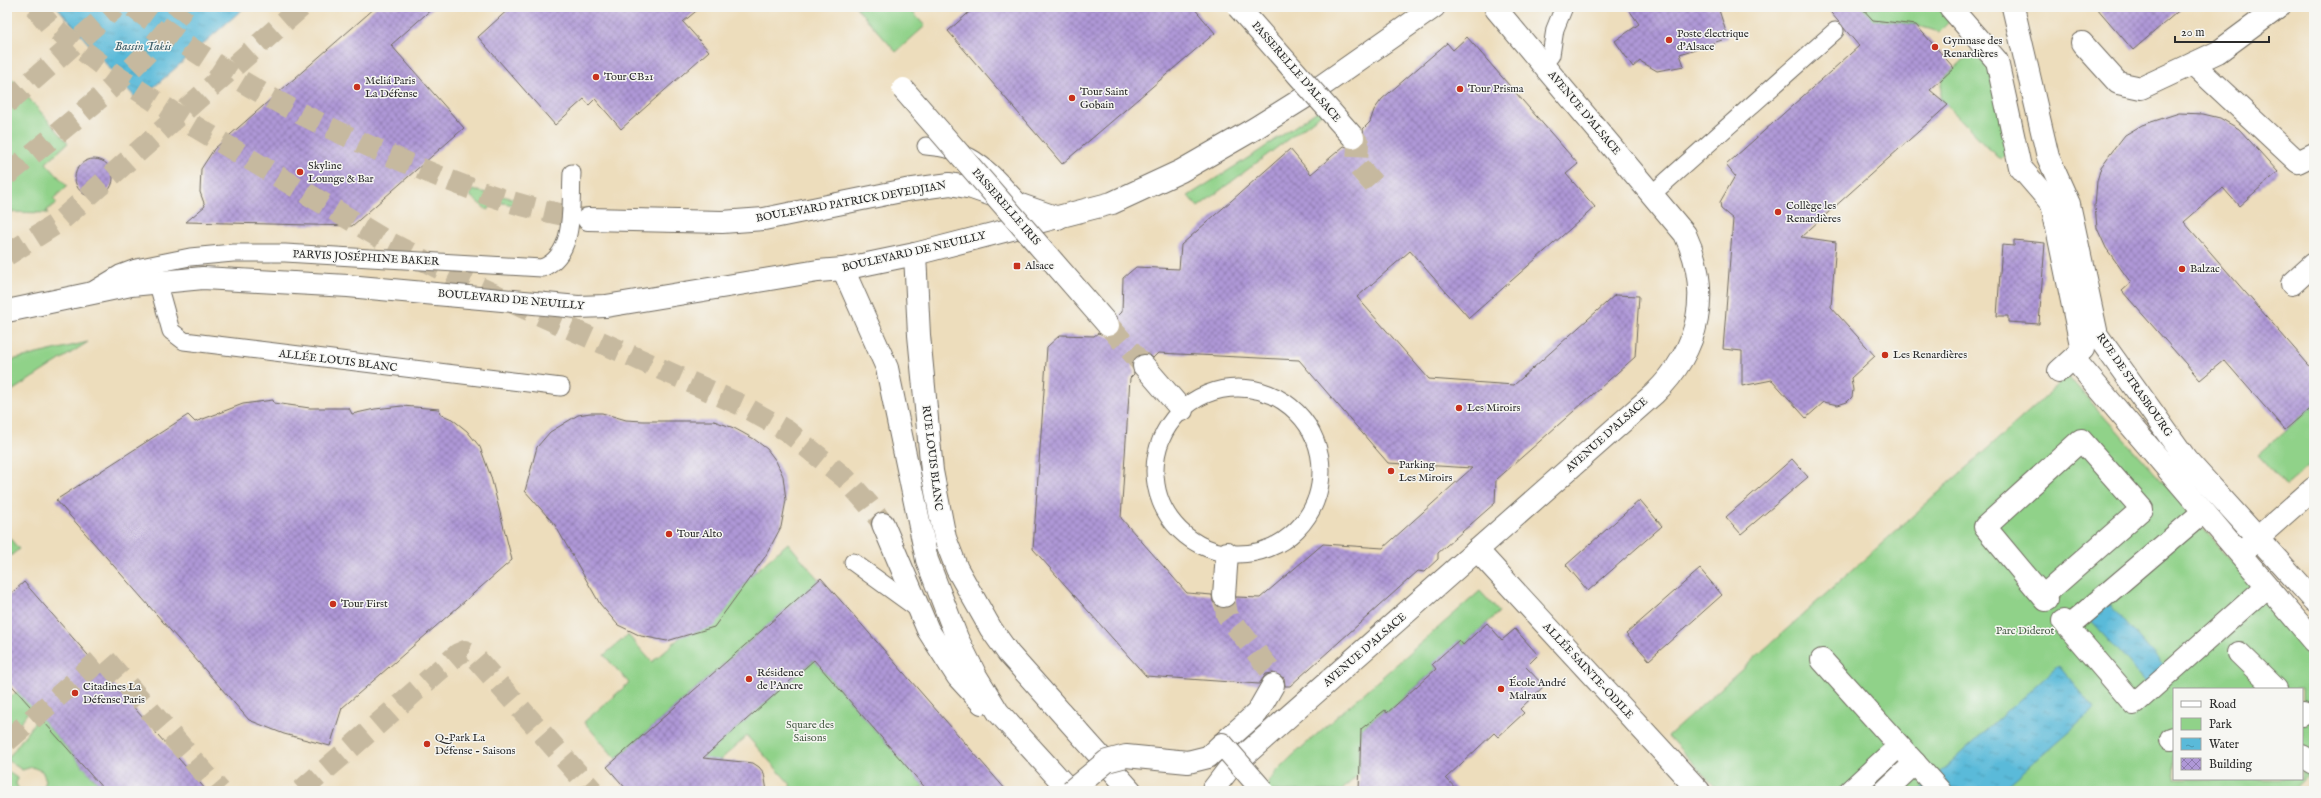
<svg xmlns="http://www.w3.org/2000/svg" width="2321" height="798" font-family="'IM FELL English',serif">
  <defs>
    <pattern id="water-ripples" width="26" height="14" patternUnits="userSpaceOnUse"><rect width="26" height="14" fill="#5abad9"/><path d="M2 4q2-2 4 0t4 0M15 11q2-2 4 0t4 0" fill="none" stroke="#4b97b0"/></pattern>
    <pattern id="building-cross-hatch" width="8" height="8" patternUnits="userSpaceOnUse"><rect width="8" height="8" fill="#af98d7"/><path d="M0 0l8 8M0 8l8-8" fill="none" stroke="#8f7caf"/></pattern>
  </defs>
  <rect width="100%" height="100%" fill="#f6f6f2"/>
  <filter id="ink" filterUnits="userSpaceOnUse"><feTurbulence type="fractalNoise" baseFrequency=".025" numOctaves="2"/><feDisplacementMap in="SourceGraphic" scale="8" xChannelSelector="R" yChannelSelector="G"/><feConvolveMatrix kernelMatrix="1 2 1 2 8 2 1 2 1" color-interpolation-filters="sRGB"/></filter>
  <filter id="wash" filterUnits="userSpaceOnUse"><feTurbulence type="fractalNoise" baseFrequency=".012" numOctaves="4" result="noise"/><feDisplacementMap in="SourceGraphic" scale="16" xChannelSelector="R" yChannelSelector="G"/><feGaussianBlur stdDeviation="0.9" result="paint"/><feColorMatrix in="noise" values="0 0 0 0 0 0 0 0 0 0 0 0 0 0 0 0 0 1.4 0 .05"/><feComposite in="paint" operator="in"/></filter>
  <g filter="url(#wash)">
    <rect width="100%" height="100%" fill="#edddbc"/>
    <g fill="#90d289" stroke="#5e7e5a" fill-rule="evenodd">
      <path d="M856,7H908L925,26L896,52Z"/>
      <path d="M1861,7H1937L1950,21L1939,32L1916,25L1873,20Z"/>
      <path d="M1972,52L1990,69L2008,152L2000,160L1940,98L1943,79Z"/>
      <path d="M11,78L68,143L46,163L67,186L53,199L57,203L46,211L48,213L7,212V169L12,166L7,160V81Z"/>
      <path d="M1326,105L1328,109L1198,207L1188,196L1259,151Z"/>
      <path d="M472,190L526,201L520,206L497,202L487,210L469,195Z"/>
      <path d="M88,342L7,394V361Z"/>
      <path d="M2068,376L2314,654V770L2293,791H1719L1668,736ZM2174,689H2302V779H2174Z"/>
      <path d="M2314,405V462L2286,486L2258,455Z"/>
      <path d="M7,535L19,549L7,559Z"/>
      <path d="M788,543L819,580L616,759L584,722L629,683L604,655L628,635L652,662Z"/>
      <path d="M1480,591L1499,612L1463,645L1459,640L1436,669L1387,713L1384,710L1361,729L1359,774L1341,791H1263L1276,772L1291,757Z"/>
      <path d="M814,660L924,786L918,791H785L791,785L747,736L698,780L689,770Z"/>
      <path d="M23,687L31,708L7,741V700Z"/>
      <path d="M39,716L105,791H43L46,780L42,771L32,767L22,770L7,760Z"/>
      <path d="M7,771L17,778L16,784L20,791H7Z"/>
    </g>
    <g fill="url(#water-ripples)" stroke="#427282">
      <path d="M57,7H245L138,101Z"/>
      <path d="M2108,603L2165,667L2147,683L2089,619Z"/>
      <path d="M2058,665L2095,709L2001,791H1919Z"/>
    </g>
    <g id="blocks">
      <g fill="url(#building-cross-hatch)" fill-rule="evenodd">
        <path d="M376,7H434L391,45L464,128L352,226L186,222L205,206L200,192L201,169L214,149Z"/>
        <path d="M511,7H701L683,22L709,51L621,129L595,99L589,105L584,99L555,125L478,37Z"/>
        <path d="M975,7H1193L1215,33L1062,164L948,31Z"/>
        <path d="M1627,7H1718L1728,38L1680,54L1684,66L1657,71L1640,61L1633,67L1615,41L1639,24Z"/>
        <path d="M1826,7H1861L1873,20L1916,25L1954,68L1930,90L1948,105L1801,237L1836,242L1831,307L1875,356L1851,378L1853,390L1852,397L1847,402L1838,405L1824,402L1806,418L1772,380L1742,386V351L1723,349L1733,219L1721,209L1720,202L1735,176L1726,165L1859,46Z"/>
        <path d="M2096,7H2183L2133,50Z"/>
        <path d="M1467,37L1578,164L1566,174L1595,207L1469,318L1410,251L1357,297L1429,379L1514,385L1615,295L1639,296L1635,357L1496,480L1495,503L1438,553V559L1424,572L1418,571L1290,686H1285L1284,678L1273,673L1266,674L1259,684L1146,676L1033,549L1047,347L1060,335L1094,336L1098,333L1110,337L1116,335L1120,329L1117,317L1122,312L1123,278L1136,267L1179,269L1181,245L1290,149L1311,174L1344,146L1355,149L1361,147L1365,141L1363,129L1370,122L1374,110L1382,99L1447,43L1453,50ZM1158,353L1299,360L1388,463L1472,468L1383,548L1323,544L1260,598L1236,597L1230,607L1224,608L1217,607L1213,602L1212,595L1187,593L1121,518L1130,378L1134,374L1132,362L1136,357L1141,354H1148L1153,358Z"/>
        <path d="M2179,113L2203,114L2220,118L2239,129L2278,172L2239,206L2223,188L2184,222L2314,371V405L2285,430L2224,360L2200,380L2122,291L2131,283L2106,248L2097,228L2095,206L2097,181L2101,167L2111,153L2125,135L2142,125Z"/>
        <circle cx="94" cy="178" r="19"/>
        <path d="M2014,240L2045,243L2039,324L2008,322V316H1997L2002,245L2014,246Z"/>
        <path d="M273,400L274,403L310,408H349L352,414L375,409L402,406L439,409L440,414L452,419L467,431L480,447L491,477L512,560L342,708L330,746L284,734L249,720L56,500L188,415L195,422L243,404Z"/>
        <path d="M590,413H602L626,420L643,421H714L734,428L754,439L767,449L776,461L783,476L786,500L781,527L765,557L714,627L667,641L641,636L618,625L600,604L555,525L525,491L537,447L550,432L578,415Z"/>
        <path d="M1792,459L1808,477L1741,534L1726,517Z"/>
        <path d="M1640,500L1662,526L1588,591L1566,565Z"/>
        <path d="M1700,569L1722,595L1649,660L1626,634Z"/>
        <path d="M821,578L1007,791H928L814,660L703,758L753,763L759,767L764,773L767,791H628L607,767Z"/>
        <path d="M24,582L59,622L207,791H105L7,680V597Z"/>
        <path d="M1487,623L1502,640L1515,629L1538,655L1526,667L1544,686L1520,709L1524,713L1498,737L1494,733L1446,778L1458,791H1359L1361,729L1385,710L1387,713L1436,669L1432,664L1459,640L1463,645Z"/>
      </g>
    </g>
  </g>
  <g filter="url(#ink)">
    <use href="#blocks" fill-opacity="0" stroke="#6f695e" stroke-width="1"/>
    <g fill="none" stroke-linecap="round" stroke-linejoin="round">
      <g stroke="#c6b99f" stroke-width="22" stroke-dasharray="22 11" stroke-linecap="butt">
        <path d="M1353,137L1358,143L1357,165L1378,189"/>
        <path d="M7,255L59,222L301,7"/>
        <path d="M1108,325L1144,366"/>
        <path d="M1224,596L1227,615L1271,671L1273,685"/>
        <path d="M7,741L103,657L220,791"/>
        <path d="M301,791L458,654L465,651L472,654L593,791"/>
      </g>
      <path stroke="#c6b99f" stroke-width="22" stroke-dasharray="22 11" stroke-linecap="butt" d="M35,7L49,24L116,76L189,123L386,241L462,280L741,405L787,431L845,478L869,505L883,524"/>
      <path stroke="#c6b99f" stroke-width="22" stroke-dasharray="22 11" stroke-linecap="butt" d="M133,7C160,27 187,46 215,64C268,100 328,128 387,154C451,183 518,209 588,219"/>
      <g stroke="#c6b99f" stroke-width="22" stroke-dasharray="22 11" stroke-linecap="butt">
        <path d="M7,103L116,7"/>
        <path d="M7,175C68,123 138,74 184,7"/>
      </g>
      <defs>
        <g id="lane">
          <path d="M1543,65L1551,55L1555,29L1564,7"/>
          <path d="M926,146C976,149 989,171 1021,204"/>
          <path d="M1652,194L1835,31"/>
          <path d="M157,281L171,331L184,341L561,387"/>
          <path d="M95,289L120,274L136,268L190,257L233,253H285L542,268C577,254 570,204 572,173"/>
          <circle cx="1238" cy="471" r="83"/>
          <path d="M853,562L918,609"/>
        </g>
        <g id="street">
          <path d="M1950,7L1997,61L2020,167L2052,204L2082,350"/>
          <path d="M2013,7L2048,157L2069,204L2097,335L2186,459L2314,600"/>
          <path d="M2082,43L2118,83L2141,88L2218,52L2279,7"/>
          <path d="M2193,64L2298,162L2314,154"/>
          <path d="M2292,284L2314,264"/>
          <path d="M2074,359L2314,641"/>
          <path d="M1144,366L1182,410"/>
          <path d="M2059,371L2083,349"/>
          <path d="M2246,548L2314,488"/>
          <path d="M1477,550L1699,791"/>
          <path d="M1224,596L1227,553"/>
          <path d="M2043,596L2142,509L2081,440L1985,527L2046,600"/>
          <path d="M2063,621L2134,704L2266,587"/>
          <path d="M2068,627L2203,512"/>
          <path d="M2239,653L2276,689"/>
          <path d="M1822,660L1940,791"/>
          <path d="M2302,714V715"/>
          <path d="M2171,739L2174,738"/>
          <path d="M1222,744L1257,713L1273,685"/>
          <path d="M2302,756L2314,763"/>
          <path d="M1212,791L1228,770L1654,394C1700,350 1712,292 1685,234L1496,9"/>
          <path d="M1850,791L1899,746"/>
          <path d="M1885,791L1915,763"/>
        </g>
        <g id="secondary">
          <path d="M915,254L919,335L932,471L945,538L957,569L991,629L1009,654L1131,791"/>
          <path d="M843,269L887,368L927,560L957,638L976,676L998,712L1070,791"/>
          <path d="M883,524L928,630L958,677L982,703"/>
        </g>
        <g id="primary">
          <path d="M588,219L722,222L764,219L906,190L950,184L972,188L1058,218"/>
          <path d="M7,311L131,285L203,278L348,286L578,307L606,306L818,271L843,269L915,254L1112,203L1181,171L1254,129L1310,94L1434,7"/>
        </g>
      </defs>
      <use href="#lane" stroke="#6f695e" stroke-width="19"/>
      <use href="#street" stroke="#6f695e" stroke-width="24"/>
      <use href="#secondary" stroke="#6f695e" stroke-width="24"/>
      <use href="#primary" stroke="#6f695e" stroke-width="24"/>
      <use href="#lane" stroke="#fff" stroke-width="17"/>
      <use href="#street" stroke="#fff" stroke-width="22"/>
      <use href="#secondary" stroke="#fff" stroke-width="22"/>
      <use href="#primary" stroke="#fff" stroke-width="22"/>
      <defs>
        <g id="street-bridge">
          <path d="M1238,7L1353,137"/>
          <path d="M903,89L1108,325"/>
          <path d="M1071,791L1107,761L1126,756L1188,762L1208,757L1222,744L1263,791"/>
        </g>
      </defs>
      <use href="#street-bridge" stroke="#6f695e" stroke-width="24" stroke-linecap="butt"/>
      <use href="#street-bridge" stroke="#fff" stroke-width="22"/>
    </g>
  </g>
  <g fill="#c8321e" stroke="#f6f6f2" stroke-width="1.5">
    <circle cx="1669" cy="40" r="4"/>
    <circle cx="1935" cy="47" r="4"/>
    <circle cx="596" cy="77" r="4"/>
    <circle cx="357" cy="87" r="4"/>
    <circle cx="1460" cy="89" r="4"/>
    <circle cx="1072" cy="98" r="4"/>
    <circle cx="300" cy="172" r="4"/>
    <circle cx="1778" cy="212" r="4"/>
    <rect x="1013" y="262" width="8" height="8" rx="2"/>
    <circle cx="2182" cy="269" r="4"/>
    <circle cx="1885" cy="355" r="4"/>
    <circle cx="1459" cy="408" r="4"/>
    <circle cx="1391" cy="471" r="4"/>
    <circle cx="669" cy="534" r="4"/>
    <circle cx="333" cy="604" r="4"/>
    <circle cx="749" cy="679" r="4"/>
    <circle cx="1501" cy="689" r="4"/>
    <circle cx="75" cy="693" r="4"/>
    <circle cx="427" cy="744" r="4"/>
  </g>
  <g text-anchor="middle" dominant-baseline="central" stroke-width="3" stroke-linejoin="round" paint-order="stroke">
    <g font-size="11" fill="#2b2b2b" stroke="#f6f6f2" text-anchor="start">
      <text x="1677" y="34">Poste électrique<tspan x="1677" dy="13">d'Alsace</tspan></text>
      <text x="1943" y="41">Gymnase des<tspan x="1943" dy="13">Renardières</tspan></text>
      <text x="604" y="77">Tour CB21</text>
      <text x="365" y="81">Meliá Paris<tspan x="365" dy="13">La Défense</tspan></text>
      <text x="1468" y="89">Tour Prisma</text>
      <text x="1080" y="92">Tour Saint<tspan x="1080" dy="13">Gobain</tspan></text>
      <text x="308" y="166">Skyline<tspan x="308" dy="13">Lounge &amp; Bar</tspan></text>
      <text x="1786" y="206">Collège les<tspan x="1786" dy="13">Renardières</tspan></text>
      <text x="1025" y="266">Alsace</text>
      <text x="2190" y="269">Balzac</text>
      <text x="1893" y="355">Les Renardières</text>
      <text x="1467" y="408">Les Miroirs</text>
      <text x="1399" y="465">Parking<tspan x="1399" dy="13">Les Miroirs</tspan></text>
      <text x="677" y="534">Tour Alto</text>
      <text x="341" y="604">Tour First</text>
      <text x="757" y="673">Résidence<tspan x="757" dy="13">de l'Ancre</tspan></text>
      <text x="1509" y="683">École André<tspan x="1509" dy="13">Malraux</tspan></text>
      <text x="83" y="687">Citadines La<tspan x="83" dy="13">Défense Paris</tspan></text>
      <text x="435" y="738">Q-Park La<tspan x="435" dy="13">Défense - Saisons</tspan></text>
    </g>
    <g font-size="11" fill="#2b2b2b" stroke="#f6f6f2">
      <text transform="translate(1296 72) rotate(49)">PASSERELLE D'ALSACE</text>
      <text transform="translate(1584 113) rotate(50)">AVENUE D'ALSACE</text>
      <text transform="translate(851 202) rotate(-10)">BOULEVARD PATRICK DEVEDJIAN</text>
      <text transform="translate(1006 207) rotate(49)">PASSERELLE IRIS</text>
      <text transform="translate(914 252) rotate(-13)">BOULEVARD DE NEUILLY</text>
      <text transform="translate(366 258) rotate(3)">PARVIS JOSÉPHINE BAKER</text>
      <text transform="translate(511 300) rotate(5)">BOULEVARD DE NEUILLY</text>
      <text transform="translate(338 361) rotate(7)">ALLÉE LOUIS BLANC</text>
      <text transform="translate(2134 385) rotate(55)">RUE DE STRASBOURG</text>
      <text transform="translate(1607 435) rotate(-42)">AVENUE D'ALSACE</text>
      <text transform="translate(932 458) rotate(83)">RUE LOUIS BLANC</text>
      <text transform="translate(1365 650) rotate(-41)">AVENUE D'ALSACE</text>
      <text transform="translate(1588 671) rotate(47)">ALLÉE SAINTE-ODILE</text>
    </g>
    <g font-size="11" fill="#495d47" stroke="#f6f6f2">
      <text x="2025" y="631">Parc Diderot</text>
      <text x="810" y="725">Square des<tspan x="810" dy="13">Saisons</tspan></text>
    </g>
    <g font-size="12" font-style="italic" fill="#3b5d68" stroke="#f6f6f2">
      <text x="143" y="46">Bassin Takis</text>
    </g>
  </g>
  <rect width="2321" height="798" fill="none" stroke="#f6f6f2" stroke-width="24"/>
  <rect x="2173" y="688" width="130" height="92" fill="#f6f6f2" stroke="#a5a5a2"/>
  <rect x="2181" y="701" width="20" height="6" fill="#ffffff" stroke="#a5a5a2"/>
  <text x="2209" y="708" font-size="12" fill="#2b2b2b">Road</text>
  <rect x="2181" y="718" width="20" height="12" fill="#90d289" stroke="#a5a5a2"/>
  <text x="2209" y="728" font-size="12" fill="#2b2b2b">Park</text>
  <rect x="2181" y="738" width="20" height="12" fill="url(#water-ripples)" stroke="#a5a5a2"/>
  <text x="2209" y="748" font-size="12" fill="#2b2b2b">Water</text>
  <rect x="2181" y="758" width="20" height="12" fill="url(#building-cross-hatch)" stroke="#a5a5a2"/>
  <text x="2209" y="768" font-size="12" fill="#2b2b2b">Building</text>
  <path d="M2175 36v6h94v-6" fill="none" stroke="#2b2b2b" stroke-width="2"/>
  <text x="2181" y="36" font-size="12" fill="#2b2b2b" stroke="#f6f6f2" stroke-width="3" paint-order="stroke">20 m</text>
</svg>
